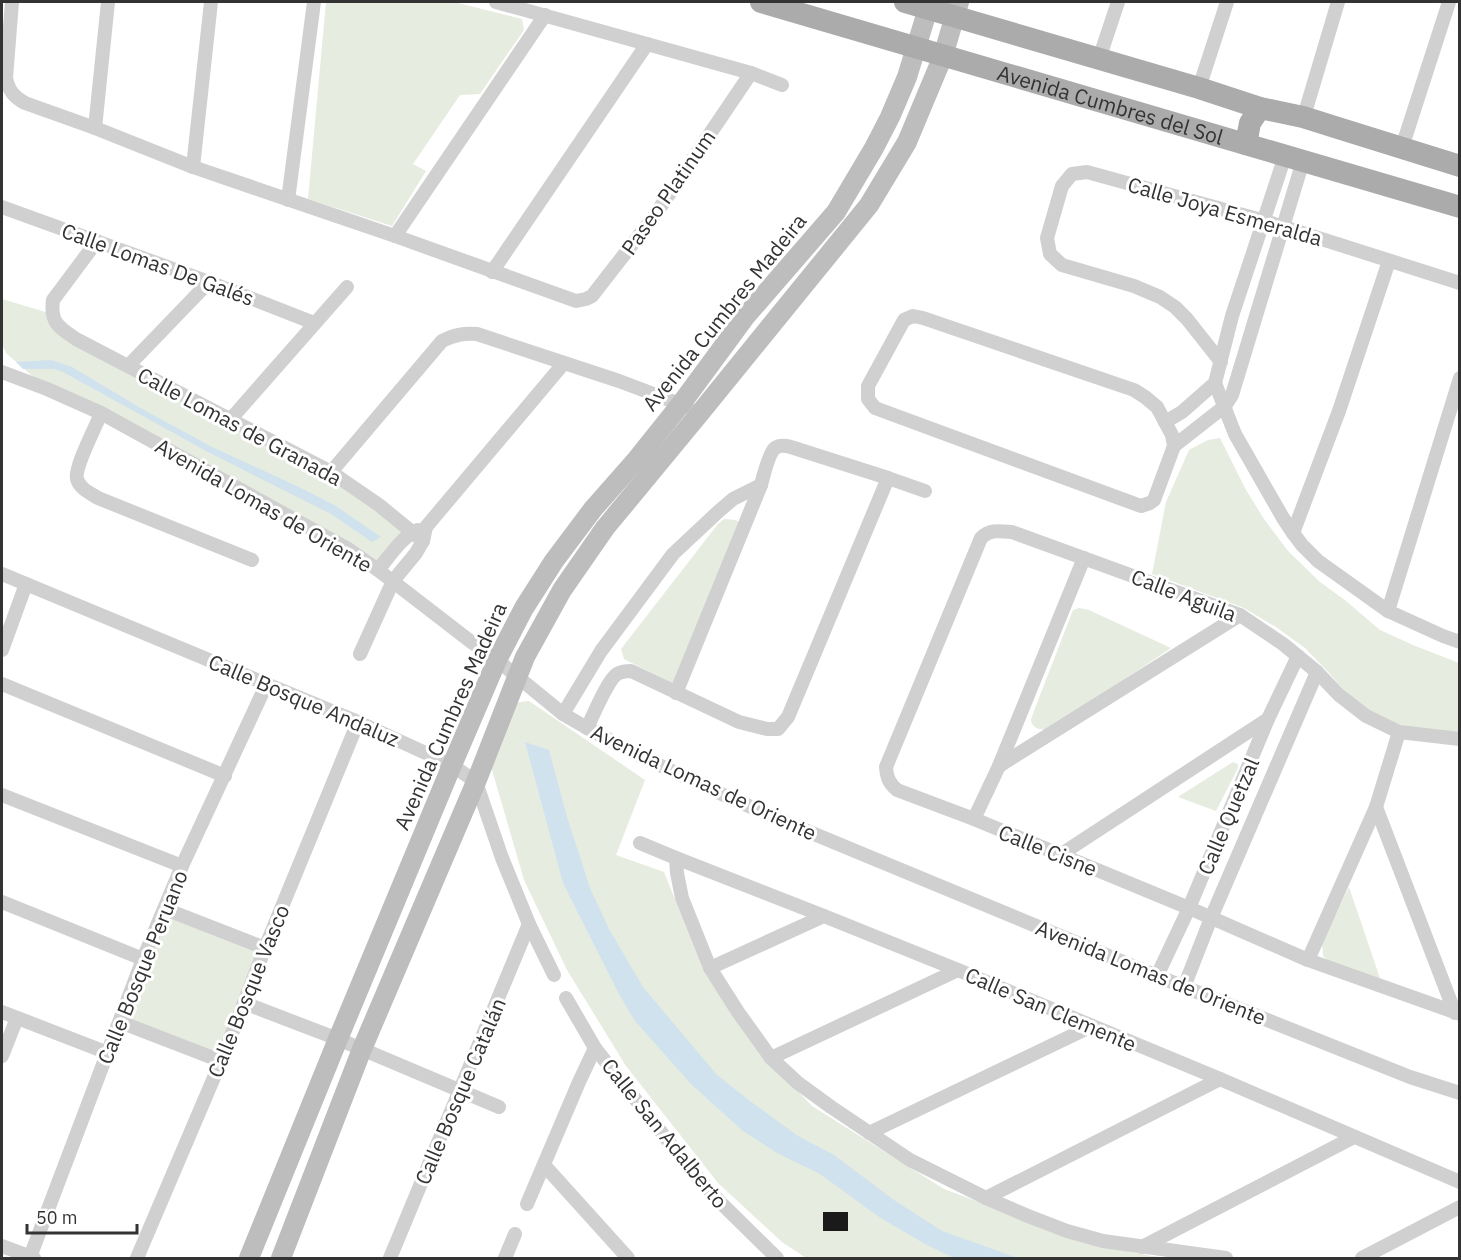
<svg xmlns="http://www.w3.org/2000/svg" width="1461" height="1260" font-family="'IBM Plex Sans',sans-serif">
  <rect width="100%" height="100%" fill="#fff"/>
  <g fill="#e6ecdf">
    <path d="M326,2H454L522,19L524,30L480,94L460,95L413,164L426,171L392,226L308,199Z"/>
    <path d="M2,299L52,314L60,328L331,472L412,532L378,570L47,389L6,353L2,344Z"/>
    <path d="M1220,438L1246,490L1264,519L1288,551L1320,582L1346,601L1380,630L1413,645L1459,663V732L1413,728L1383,721L1354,702L1330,674L1305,648L1276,627L1244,608L1152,574L1166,502L1189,450L1208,440Z"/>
    <path d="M724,519L736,520L744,526L675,685L624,659L621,649L718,524Z"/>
    <path d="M1079,608L1089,610L1171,648L1051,728C1044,731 1032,730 1031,720C1031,719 1034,712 1034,711L1073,610Z"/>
    <path d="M529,701L645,780L616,855L664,872L704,972L756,1048L812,1106L944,1189L1088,1243L1152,1256L1171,1258H806L782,1242L718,1183L626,1066L567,970L524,880L490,763L512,703Z"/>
    <path d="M1233,762L1238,764V768L1216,811L1178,797Z"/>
    <path d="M1349,887L1383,987L1331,963L1323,956L1322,943Z"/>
    <path d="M165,909L265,948L221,1061L120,1022Z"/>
  </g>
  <g fill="#cfe2ee">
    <path d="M51,360L72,367L144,410L212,447L299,487L336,506L381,537L372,542L331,514L208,452L63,372L54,369H23L16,362Z"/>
    <path d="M525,742L549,750L567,817L590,888L609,929L643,987L717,1075L750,1101L798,1136L834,1155L894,1200L942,1231L1018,1258H954L925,1244L879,1217L820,1174L777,1153L743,1131L691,1084L635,1021L620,996L563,883Z"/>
  </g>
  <rect fill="#1a1a1a" x="823" y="1212" width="25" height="19"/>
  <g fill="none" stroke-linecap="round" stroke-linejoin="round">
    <g stroke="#d0d0d0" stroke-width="14">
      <path d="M12,2L6,78C9,91 14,97 25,103L95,128L193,167L395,236L576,301L586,299L592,296L655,215L751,73"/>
      <path d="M496,2L751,73L782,85"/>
      <path d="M1099,59L1118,2"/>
      <path d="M1199,88L1227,2"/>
      <path d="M1303,117L1307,106L1338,2"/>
      <path d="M95,128L108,2"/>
      <path d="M1400,148L1406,135L1449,2"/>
      <path d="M193,167L211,2"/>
      <path d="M288,200L314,2"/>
      <path d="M2,207L209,282L314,323"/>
      <path d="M395,236L545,15"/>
      <path d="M97,241L53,300C50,322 58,327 76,339L331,472L379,505L423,541"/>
      <path d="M492,272L647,44"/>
      <path d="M913,316L923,318L1134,390L1145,397L1157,407L1172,435L1174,446L1154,500L1150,503L1141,506L875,408L868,399V386L904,320Z"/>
      <path d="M1221,362L1187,319L1175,307L1160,297L1134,286L1062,265L1050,254L1047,238L1062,186L1072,174L1087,172L1265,221L1460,283"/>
      <path d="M128,366L209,282"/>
      <path d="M2,372L47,389L101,413L348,549L378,570L470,641L497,660L563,714L587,728L644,758L728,797L790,824L1157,976L1410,1077L1460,1093"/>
      <path d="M1460,378L1388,611L1443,636L1460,642"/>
      <path d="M1215,383L1235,434L1283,518L1293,533L1302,545L1318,561L1388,611"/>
      <path d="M101,413C96,427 74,467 77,479C80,489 90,493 98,498L252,560"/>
      <path d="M230,420L347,287"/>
      <path d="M1165,422L1182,412L1215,383L1232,316L1285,156"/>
      <path d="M1174,446L1225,406L1232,395L1303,161"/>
      <path d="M331,472L442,341C454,335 463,333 477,334L619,381L688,407"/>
      <path d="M1293,533L1339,411L1389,261"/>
      <path d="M378,570C389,557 403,535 418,530"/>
      <path d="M2,574L358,722L452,765L476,782L502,858L529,924L554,975"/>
      <path d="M2,650L26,584"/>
      <path d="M360,654L393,581L416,553L423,541L426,527L564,363"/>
      <path d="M2,684L225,776"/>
      <path d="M676,693L761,485C763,477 769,453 775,448C781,444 788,446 794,448L888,478L925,491"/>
      <path d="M563,714L601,651L673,554L719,511L733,499L761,485"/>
      <path d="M587,728C593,716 607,681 617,674C622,671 626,671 631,671L739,722L767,729H778L788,717L888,478"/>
      <path d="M1460,739L1399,732L1366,716L1339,695L1317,672L1283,644L1240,615L1012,532C1000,531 990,529 981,538L886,767C887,778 889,783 897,790L974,819L1189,908L1308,960L1460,1014"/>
      <path d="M999,766L1240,615"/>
      <path d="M2,795L182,866"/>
      <path d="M1376,807L1455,1013"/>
      <path d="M974,819L999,766L1084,558"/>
      <path d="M640,843L676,858L824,916L958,970L1220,1079L1460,1182"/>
      <path d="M1060,855L1268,719"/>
      <path d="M676,858L677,873L682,898L710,968L738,1012L771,1058L798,1083L831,1107L910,1160L986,1198L1028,1216L1067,1231L1103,1241L1226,1258"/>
      <path d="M2,902L143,959"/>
      <path d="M165,909L265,948"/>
      <path d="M1308,960L1376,807L1399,732"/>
      <path d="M710,968L824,916"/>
      <path d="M1157,976L1189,908L1268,719L1298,656"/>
      <path d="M1184,987L1211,918L1317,672"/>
      <path d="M566,998L595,1048L691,1170L722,1204L777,1258"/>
      <path d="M244,1003L338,1039L499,1107"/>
      <path d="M2,1012L108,1053"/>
      <path d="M120,1022L221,1061"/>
      <path d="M2,1056L17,1018"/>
      <path d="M771,1058L958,970"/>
      <path d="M869,1133L1092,1026"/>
      <path d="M544,1165L628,1258"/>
      <path d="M986,1198L1220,1079"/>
      <path d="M527,1204L579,1082L595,1048"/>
      <path d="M2,1246L34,1258"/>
      <path d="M1142,1247L1354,1137"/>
      <path d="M30,1257L143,959L182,866L267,683"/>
      <path d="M137,1258L221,1061L244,1003L265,948L358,722"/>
      <path d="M390,1258L529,924"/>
      <path d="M505,1258L515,1234"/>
      <path d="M1362,1258L1460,1207"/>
    </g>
    <g stroke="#bdbdbd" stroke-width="20">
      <path d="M249,1258L338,1039L452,765L497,660L524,608L554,561L593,509L637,459L681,404L745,317L836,212L874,148L890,117L907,77L930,2"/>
      <path d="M281,1258L362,1049L476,782L525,657L562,590L605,528L700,413L869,205L907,142L943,56L959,2"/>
    </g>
    <g stroke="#ababab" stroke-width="22">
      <path id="s1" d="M761,2L1460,207"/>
      <path d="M905,2L1199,88L1260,108L1303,117L1338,128L1460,166"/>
      <path d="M1246,144L1250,123L1260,108"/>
    </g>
  </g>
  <g text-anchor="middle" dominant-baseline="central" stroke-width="6" stroke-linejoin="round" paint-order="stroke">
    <g font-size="21" fill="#333" stroke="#fff">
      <text stroke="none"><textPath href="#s1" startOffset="364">Avenida Cumbres del Sol</textPath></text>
      <text transform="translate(668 192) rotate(-55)">Paseo Platinum</text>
      <text transform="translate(1225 211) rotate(16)">Calle Joya Esmeralda</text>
      <text transform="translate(158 264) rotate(20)">Calle Lomas De Galés</text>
      <text transform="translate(724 312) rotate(-51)">Avenida Cumbres Madeira</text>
      <text transform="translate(240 426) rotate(28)">Calle Lomas de Granada</text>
      <text transform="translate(264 505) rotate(30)">Avenida Lomas de Oriente</text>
      <text transform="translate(1184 595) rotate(21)">Calle Aguila</text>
      <text transform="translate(304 700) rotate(23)">Calle Bosque Andaluz</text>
      <text transform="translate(450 716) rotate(-66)">Avenida Cumbres Madeira</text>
      <text transform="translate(704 782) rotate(25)">Avenida Lomas de Oriente</text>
      <text transform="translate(1228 816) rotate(-67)">Calle Quetzal</text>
      <text transform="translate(1048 850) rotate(22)">Calle Cisne</text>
      <text transform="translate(142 967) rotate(-68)">Calle Bosque Peruano</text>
      <text transform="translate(1151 972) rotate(22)">Avenida Lomas de Oriente</text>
      <text transform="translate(248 991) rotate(-68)">Calle Bosque Vasco</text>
      <text transform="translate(1051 1009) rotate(23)">Calle San Clemente</text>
      <text transform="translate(460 1091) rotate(-67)">Calle Bosque Catalán</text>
      <text transform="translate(665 1133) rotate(51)">Calle San Adalberto</text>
    </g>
  </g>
  <rect width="1461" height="1260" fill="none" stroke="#333333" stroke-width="6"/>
  <path d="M27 1224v9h110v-9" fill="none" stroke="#333333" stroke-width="3"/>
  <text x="36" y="1224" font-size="18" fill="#333333" stroke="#ffffff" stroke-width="4.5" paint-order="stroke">50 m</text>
</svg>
